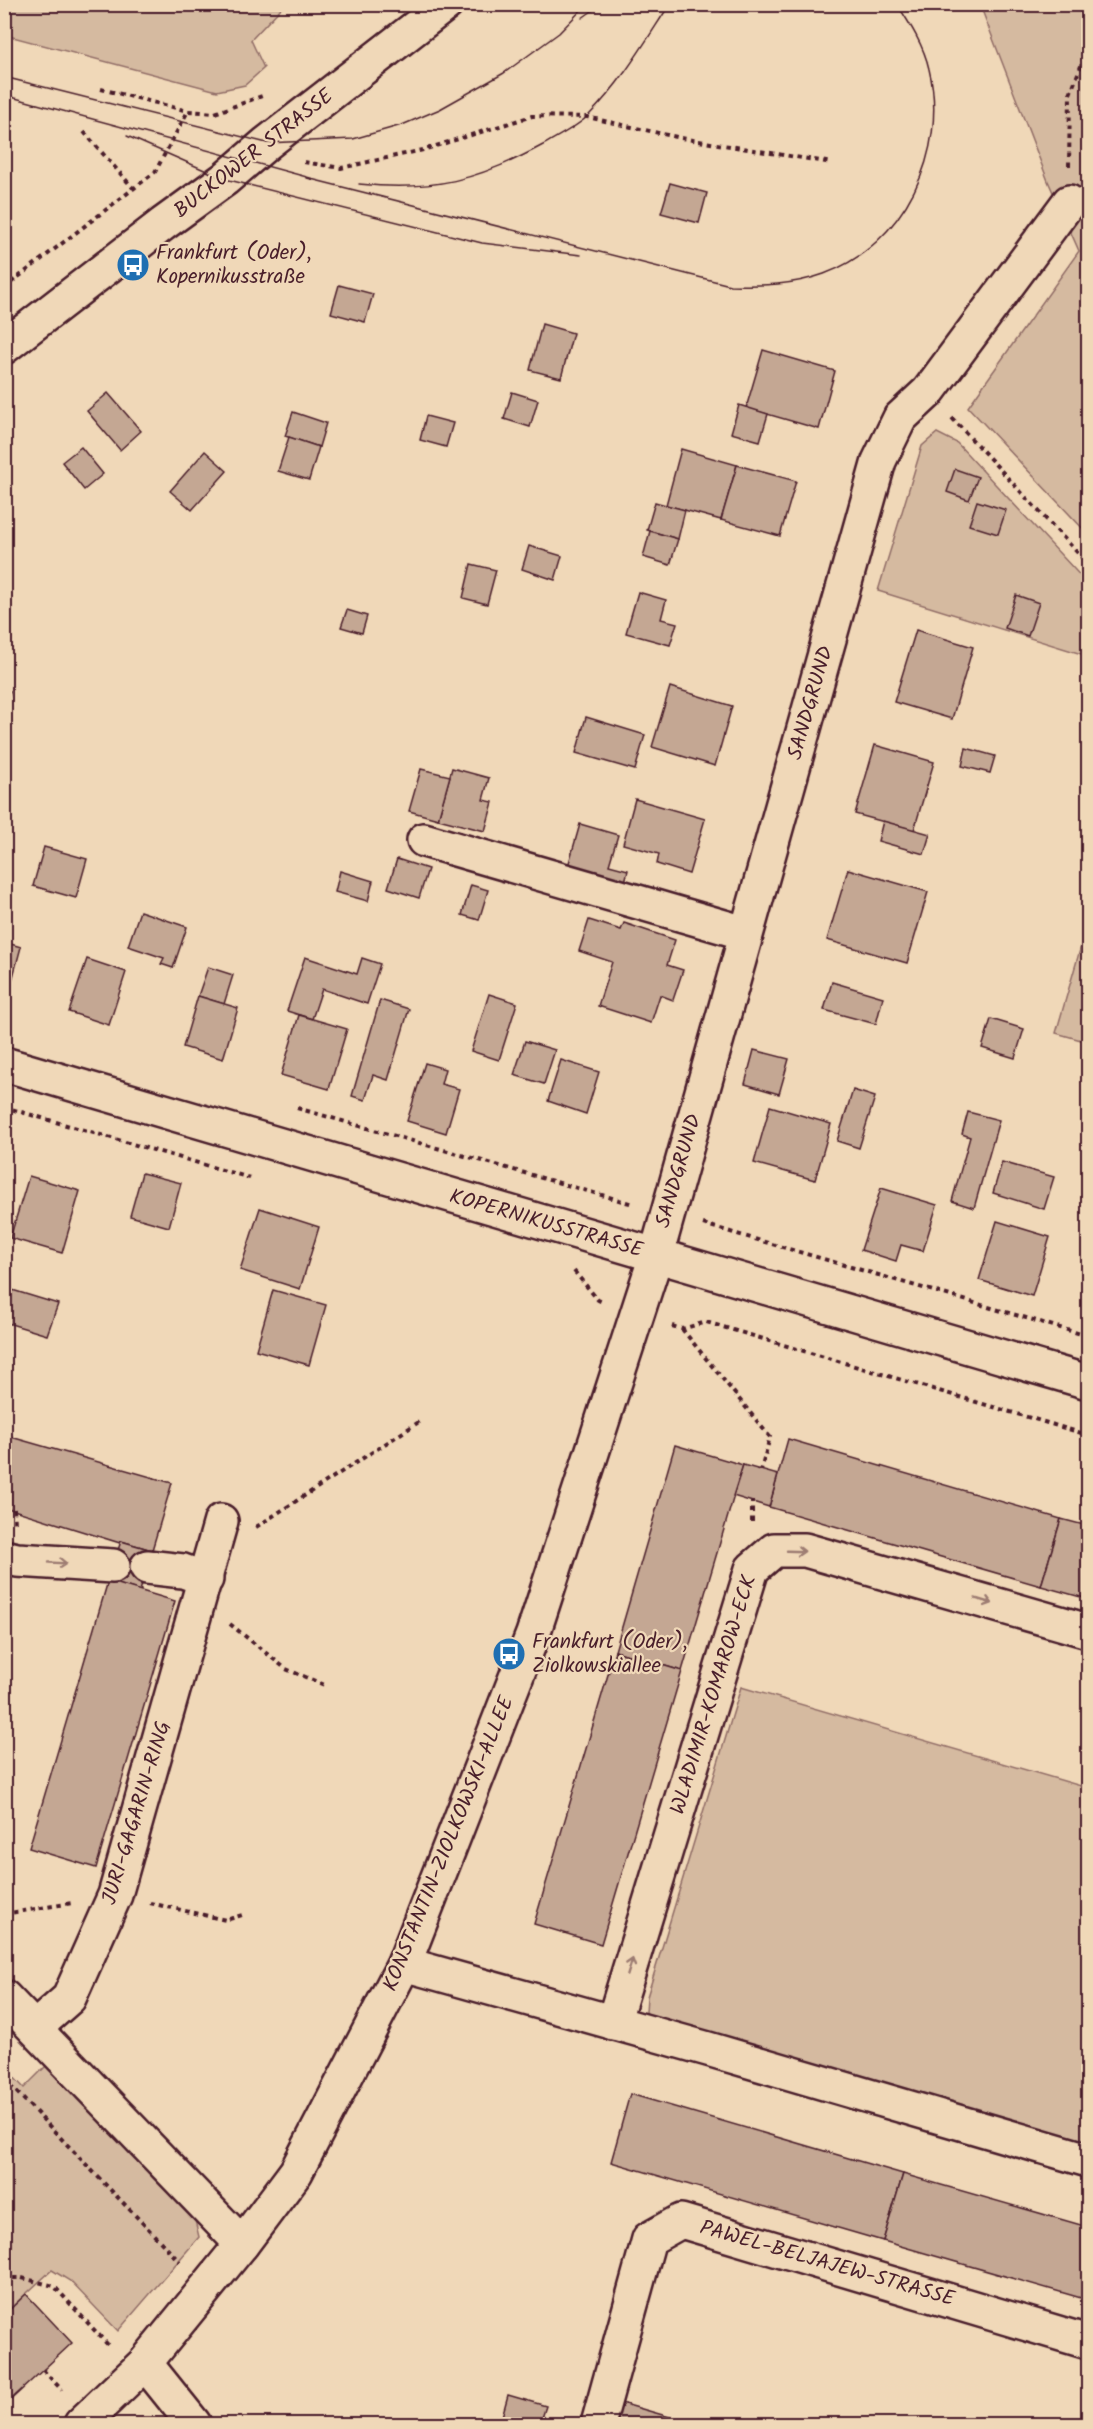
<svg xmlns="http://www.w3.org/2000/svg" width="1093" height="2429" font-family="Kalam,sans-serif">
  <rect width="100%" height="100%" fill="#f0d8b8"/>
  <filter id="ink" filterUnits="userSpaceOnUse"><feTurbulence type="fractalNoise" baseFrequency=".0167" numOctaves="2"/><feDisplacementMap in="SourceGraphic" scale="12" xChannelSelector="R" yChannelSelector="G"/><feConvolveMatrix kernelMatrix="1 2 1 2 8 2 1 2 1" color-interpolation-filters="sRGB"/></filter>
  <g filter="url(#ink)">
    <g fill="#d5baa0" stroke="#906c66" stroke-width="1.5">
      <path d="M4,5L5,4L284,5L251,40L264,68L245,85L217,91L5,35Z"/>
      <path d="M980,5H1088V534L968,407L1079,251L1048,181Z"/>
      <path d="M937,433L957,443L1088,584V656L878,591L922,446Z"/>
      <path d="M1088,922V1042L1056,1033Z"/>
      <path d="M741,1687L1088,1788V2145L654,2021L646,2012L647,1997Z"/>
      <path d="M46,2066L195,2220L199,2237L118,2331L70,2281L52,2270L5,2313V2068L24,2088Z"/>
    </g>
    <g fill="#c4a793" stroke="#4a1f2b" stroke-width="1.5">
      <path d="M670,183L707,193L699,223L661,213Z"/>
      <path d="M339,285L373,294L365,322L331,313Z"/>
      <path d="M542,324L573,333L561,378L530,370Z"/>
      <path d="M763,350L835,371L819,429L746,408Z"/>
      <path d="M512,392L538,400L530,427L504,419Z"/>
      <path d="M108,393L141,431L120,450L87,411Z"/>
      <path d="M739,405L768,414L760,441L731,433Z"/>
      <path d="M293,412L326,423L319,447L285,436Z"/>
      <path d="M426,416L453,423L446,447L420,440Z"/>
      <path d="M289,437L319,447L309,480L278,471Z"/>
      <path d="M81,447L103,474L84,490L62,462Z"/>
      <path d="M681,449L737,465L721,520L666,505Z"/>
      <path d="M205,451L227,471L192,510L170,491Z"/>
      <path d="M737,465L796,481L780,536L721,520Z"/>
      <path d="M955,469L978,477L969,500L947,492Z"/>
      <path d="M977,501L1006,510L998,534L969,525Z"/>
      <path d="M655,502L685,510L678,539L647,530Z"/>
      <path d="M650,531L678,539L670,565L643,557Z"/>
      <path d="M529,546L562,556L555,580L522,569Z"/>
      <path d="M471,564L496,570L487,604L463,598Z"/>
      <path d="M638,592L666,600L661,619L677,623L670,645L626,633Z"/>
      <path d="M1016,595L1039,603L1028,636L1005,628Z"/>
      <path d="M347,610L367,616L362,633L341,627Z"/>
      <path d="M916,630L973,647L952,719L894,702Z"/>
      <path d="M670,687L732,706L715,766L652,747Z"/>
      <path d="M4,689L10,691L4,710Z"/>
      <path d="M586,717L645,735L635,770L576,753Z"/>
      <path d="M875,745L934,762L914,830L855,814Z"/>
      <path d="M966,748L995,756L990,773L962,766Z"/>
      <path d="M452,768L489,778L483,800L493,802L485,831L438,819Z"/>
      <path d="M421,769L450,776L438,819L409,811Z"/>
      <path d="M635,799L705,819L689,874L657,864L659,854L623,844Z"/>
      <path d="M883,821L930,834L924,854L878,841Z"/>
      <path d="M580,824L618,835L609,865L628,870L624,886L567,870Z"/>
      <path d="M44,847L87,859L76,898L33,886Z"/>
      <path d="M397,859L428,869L419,898L388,888Z"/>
      <path d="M848,869L928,892L907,963L827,940Z"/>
      <path d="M340,871L373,881L368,901L335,892Z"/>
      <path d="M471,885L488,890L479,920L462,915Z"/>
      <path d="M140,911L187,927L173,968L161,964L164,958L128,946Z"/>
      <path d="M589,920L621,930L624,923L675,940L667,965L683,970L673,1000L660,995L651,1023L598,1006L612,962L579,951Z"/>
      <path d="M4,942L21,947L6,1003H4Z"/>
      <path d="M305,957L357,974L362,958L380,964L367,1004L322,989L312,1019L287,1011Z"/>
      <path d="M87,959L126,972L109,1025L69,1012Z"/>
      <path d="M208,967L233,975L224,1004L198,996Z"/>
      <path d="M832,982L883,997L876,1024L824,1010Z"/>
      <path d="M489,994L517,1003L499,1060L471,1051Z"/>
      <path d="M198,996L238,1008L223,1059L183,1047Z"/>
      <path d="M380,1000L409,1009L388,1080L373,1075L365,1100L352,1096Z"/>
      <path d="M299,1015L347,1029L329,1089L281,1075Z"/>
      <path d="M991,1019L1024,1029L1015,1058L982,1048Z"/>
      <path d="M525,1041L555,1050L544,1084L514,1075Z"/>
      <path d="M754,1050L789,1059L779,1094L745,1084Z"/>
      <path d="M561,1060L599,1072L586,1114L548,1101Z"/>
      <path d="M425,1063L445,1069L441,1084L459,1089L446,1133L407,1121Z"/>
      <path d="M853,1090L875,1097L859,1148L837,1141Z"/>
      <path d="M770,1106L831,1124L815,1180L754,1163Z"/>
      <path d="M968,1112L999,1120L974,1208L952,1201L970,1137L962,1134Z"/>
      <path d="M1002,1162L1054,1177L1044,1209L993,1193Z"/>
      <path d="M142,1173L181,1183L169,1227L130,1216Z"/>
      <path d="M29,1176L80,1191L62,1253L10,1238Z"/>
      <path d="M881,1188L937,1205L923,1251L901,1245L896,1261L861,1250Z"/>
      <path d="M260,1208L319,1227L300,1289L240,1270Z"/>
      <path d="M997,1221L1050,1237L1032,1296L979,1280Z"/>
      <path d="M9,1289L58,1304L47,1335L4,1322V1301Z"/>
      <path d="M273,1290L326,1305L309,1365L256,1350Z"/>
      <path d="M4,1435L172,1483L152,1550L121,1541L120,1543L4,1507Z"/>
      <path d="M788,1439L1061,1519L1041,1586L769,1507Z"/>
      <path d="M675,1445L743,1465L682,1671L615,1651Z"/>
      <path d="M743,1465L778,1475L769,1507L733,1496Z"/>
      <path d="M1061,1519L1088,1526V1599L1041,1586Z"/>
      <path d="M121,1541L152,1550L140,1591L108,1581Z"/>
      <path d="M108,1581L175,1601L96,1868L29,1848Z"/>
      <path d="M615,1651L682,1671L601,1944L534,1924Z"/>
      <path d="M630,2094L903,2174L883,2241L611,2162Z"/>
      <path d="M903,2174L1088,2227V2300L883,2241Z"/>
      <path d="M26,2294L72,2343L4,2406V2315Z"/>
      <path d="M508,2395L546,2406L540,2424H500Z"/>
      <path d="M621,2403L694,2424H615Z"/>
    </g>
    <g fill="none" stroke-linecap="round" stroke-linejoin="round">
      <defs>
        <g id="minor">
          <path d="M4,347L163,224L225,179L267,143L446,4"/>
          <path d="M424,840L745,933"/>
          <path d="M4,1557L17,1560L113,1566"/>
          <path d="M147,1567L183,1571L206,1579"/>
          <path d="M404,1964L708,2049L1088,2160"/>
          <path d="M4,1997L242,2244"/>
          <path d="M613,2023L752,1569L774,1550H805L1088,1631"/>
          <path d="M35,2028L69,1998L115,1895L221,1521"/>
          <path d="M145,2363L194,2424"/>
          <path d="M81,2424L145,2363L242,2244L296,2172L404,1964L533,1634L656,1256L879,461L900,418L928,392L1069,202"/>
          <path d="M598,2424L649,2239L681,2221L1088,2342"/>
        </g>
        <path id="major" d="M4,1064L1088,1382"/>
      </defs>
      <use href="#minor" stroke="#4a1f2b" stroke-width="38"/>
      <use href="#major" stroke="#4a1f2b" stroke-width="38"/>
      <g stroke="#4a1f2b" stroke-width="4" stroke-dasharray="4.5 4.5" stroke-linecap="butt">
        <path d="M101,89L188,111L215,113L265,95"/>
        <path d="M84,132L133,188"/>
        <path d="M304,162L341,168L423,150L532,116L587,117L681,138L832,163"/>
        <path d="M1069,166L1070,94L1088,48"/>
        <path d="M4,288L155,172L188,111"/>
        <path d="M952,418L1088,564"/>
        <path d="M4,1107L250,1178"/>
        <path d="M297,1108L633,1204"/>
        <path d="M703,1224L1088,1336"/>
        <path d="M574,1271L598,1300L603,1302"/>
        <path d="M672,1326L682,1329L706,1322L1088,1435"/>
        <path d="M682,1329L770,1437L761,1470"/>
        <path d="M14,1509L15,1524"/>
        <path d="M752,1522V1501"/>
        <path d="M256,1527L422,1420"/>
        <path d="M230,1624L286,1669L327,1686"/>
        <path d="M150,1903L226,1920L242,1915"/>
        <path d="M4,1914L72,1903"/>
        <path d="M4,2079L180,2262"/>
        <path d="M4,2278H22L54,2286L109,2346"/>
        <path d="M43,2370L62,2390"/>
      </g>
      <use href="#minor" stroke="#f0d8b8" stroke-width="33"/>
      <use href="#major" stroke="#f0d8b8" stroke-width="33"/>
      <g stroke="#4a1f2b" stroke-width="1.5">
        <path d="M582,18L602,4"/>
        <path d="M4,77L267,143L353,139L402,125L440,109L504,73L559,33L587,4"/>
        <path d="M4,95L314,179"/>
        <path d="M127,136L225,179L482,243L581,255"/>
        <path d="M307,178L730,285C763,286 793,285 824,274C904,245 949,151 929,69C924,46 910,24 897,4"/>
        <path d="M359,184C432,192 479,180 543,145C558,136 577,127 589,115C622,82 645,42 670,4"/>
      </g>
    </g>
    <defs><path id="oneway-shaft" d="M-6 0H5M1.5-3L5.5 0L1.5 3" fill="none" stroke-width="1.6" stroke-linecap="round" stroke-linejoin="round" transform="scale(1.5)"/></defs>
    <g stroke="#9d7c72">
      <use href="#oneway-shaft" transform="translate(796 1551) rotate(2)"/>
      <use href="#oneway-shaft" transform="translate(58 1563) rotate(3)"/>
      <use href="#oneway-shaft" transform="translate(984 1601) rotate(16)"/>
      <use href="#oneway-shaft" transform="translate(630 1967) rotate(-73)"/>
    </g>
  </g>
  <defs>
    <symbol id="bus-disc" viewBox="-11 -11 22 22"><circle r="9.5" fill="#1f6fb2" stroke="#f0d8b8"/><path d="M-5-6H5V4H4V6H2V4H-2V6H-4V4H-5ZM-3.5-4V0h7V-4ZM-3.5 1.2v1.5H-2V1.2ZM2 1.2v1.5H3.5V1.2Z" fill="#fff"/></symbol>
  </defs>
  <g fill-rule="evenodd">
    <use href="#bus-disc" x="114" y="246" width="38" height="38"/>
    <use href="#bus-disc" x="490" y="1635" width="38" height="38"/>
  </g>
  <g text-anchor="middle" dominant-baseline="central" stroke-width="4.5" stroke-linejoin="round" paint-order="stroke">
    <g font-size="21" fill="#4a1f2b" stroke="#f0d8b8">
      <text transform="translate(254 154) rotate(-38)">BUCKOWER STRASSE</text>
      <text transform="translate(811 703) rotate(-74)">SANDGRUND</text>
      <text transform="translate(679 1171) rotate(-74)">SANDGRUND</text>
      <text transform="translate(546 1224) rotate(16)">KOPERNIKUSSTRASSE</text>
      <text transform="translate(714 1695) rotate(-73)">WLADIMIR-KOMAROW-ECK</text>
      <text transform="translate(137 1813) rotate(-73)">JURI-GAGARIN-RING</text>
      <text transform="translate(449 1844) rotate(-68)">KONSTANTIN-ZIOLKOWSKI-ALLEE</text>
      <text transform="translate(827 2264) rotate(16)">PAWEL-BELJAJEW-STRASSE</text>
    </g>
    <g font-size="21" fill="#4a1f2b" stroke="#f0d8b8" text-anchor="start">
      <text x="156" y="253">Frankfurt (Oder),<tspan x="156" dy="24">Kopernikusstraße</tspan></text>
      <text x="532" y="1642">Frankfurt (Oder),<tspan x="532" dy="24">Ziolkowskiallee</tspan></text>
    </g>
  </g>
  <rect width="1093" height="2429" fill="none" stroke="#f0d8b8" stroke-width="24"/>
  <rect x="12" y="12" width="1069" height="2405" fill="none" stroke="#4a1f2b" stroke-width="2" filter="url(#ink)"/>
</svg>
